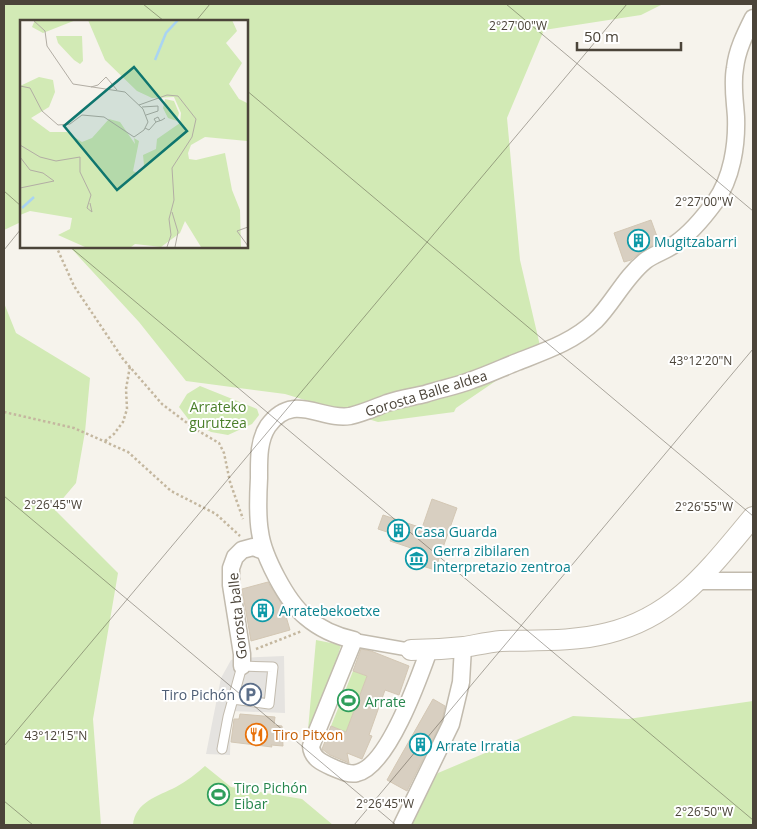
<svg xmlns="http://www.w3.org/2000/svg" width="757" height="829" font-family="'Open Sans',sans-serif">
  <rect width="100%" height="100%" fill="#f6f3ec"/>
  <g fill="#d2eab5">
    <path d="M4,4H663L641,15L544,30L507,118L520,260L541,350L456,408L454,412L378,422L285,394L186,381L139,322L69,246H246V21H21V222L4,230Z"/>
    <path d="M4,303L16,333L90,378L85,432L76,483L54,509L118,573L93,719L101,825H4Z"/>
    <path d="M200,386L257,409L259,415L252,424L228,435L211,432L189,420L179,407L187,394Z"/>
    <path d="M316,640L341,645L311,743L307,741Z"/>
    <path d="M353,671L367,676L346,732L331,726Z"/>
    <path d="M753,701V825H403L438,773L573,716L628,719Z"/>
    <path d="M205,766L231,787L302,799L333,825H133C135,802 158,796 176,787C187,781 196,774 205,766Z"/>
  </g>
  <path fill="#e5e3e0" d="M284,656L285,713L231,711L230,755L206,754L221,678L231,660L238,658Z"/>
  <g fill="#d8cfc1" stroke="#d3c7b4">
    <path d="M651,220L659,242L643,250L631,260L624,262L614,233Z"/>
    <path d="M432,499L457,508L435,570L410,562L414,549L390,541L393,534L378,529L383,515L422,528Z"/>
    <path d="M268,582L283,606L290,630L251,641L242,589Z"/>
    <path d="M361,649L371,651L409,666L399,695L385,690L369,735L372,736L362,759L347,753L349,763L330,755L322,749L331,726L346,732L367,676L353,671Z"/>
    <path d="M433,699L445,706L442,721L407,791L387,780Z"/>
    <path d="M240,714L275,717L274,725L282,726L283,746L271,745L272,747L231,742L234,719H239Z"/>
  </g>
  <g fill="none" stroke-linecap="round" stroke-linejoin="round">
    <defs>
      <path id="service" d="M222,749L228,717L242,666L273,667L269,704L233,699"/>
      <path id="pedestrian" d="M354,640L411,650"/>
      <g id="minor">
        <path d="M699,581H753"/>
        <path d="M429,650C419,678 388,766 357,773C350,775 341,771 334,768C323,763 312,759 311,746L354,640C336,636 320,629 306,617C287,602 263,556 260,532C257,515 258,496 259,478C259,461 258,441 268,426C293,391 321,421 350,416C363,413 374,408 387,403C399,399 412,397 425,394C440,389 457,386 472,380C487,375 502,368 517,362C545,351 573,342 595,321C613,303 625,277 645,261C654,254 666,251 675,244C691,233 704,217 715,202C732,178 737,145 736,117C735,101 732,84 735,68C737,50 745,34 753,18"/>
        <path d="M242,666V654L231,585V568L235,557L242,550L253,547L264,551"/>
        <path d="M402,825L451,724L461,682L463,647"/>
      </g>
      <path id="tertiary" d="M411,650C428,650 446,649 464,647C476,645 489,642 501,641C536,640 573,642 608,633C675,617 710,568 753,517"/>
    </defs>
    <use href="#service" stroke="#c2bbae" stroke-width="11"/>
    <use href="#pedestrian" stroke="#c2bbae" stroke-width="15"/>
    <use href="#minor" stroke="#c2bbae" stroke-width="19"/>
    <use href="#tertiary" stroke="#c2bbae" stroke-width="22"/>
    <g stroke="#c4b79f" stroke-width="2.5" stroke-dasharray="2.5 2.5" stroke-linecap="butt">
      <path d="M56,246L74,286L123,359L162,404L195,429L219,443L224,453L230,482L243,519"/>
      <path d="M4,412L74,428L128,452L171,491L216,514L240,536"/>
      <path d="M105,441L114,434L123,422L127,409L126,389L130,366"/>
      <path d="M256,649L302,631"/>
    </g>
    <use href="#service" stroke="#fff" stroke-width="9"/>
    <use href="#pedestrian" stroke="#fff" stroke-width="12"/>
    <use href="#minor" stroke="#fff" stroke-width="16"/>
    <use href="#tertiary" stroke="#fff" stroke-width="20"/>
  </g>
  <path fill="none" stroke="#4b4439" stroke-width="1" stroke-opacity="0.45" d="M143,4L164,21M506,4L753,211M196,21L210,4M246,90L753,516M4,191L21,206M69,246L753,820M4,250L21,229M4,496L396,825M4,746L627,4M4,801L33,825M354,825L753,349"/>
  <defs>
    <symbol id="building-ring" viewBox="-11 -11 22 22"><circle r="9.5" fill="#fff" stroke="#0f9aa8" stroke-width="1.5"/><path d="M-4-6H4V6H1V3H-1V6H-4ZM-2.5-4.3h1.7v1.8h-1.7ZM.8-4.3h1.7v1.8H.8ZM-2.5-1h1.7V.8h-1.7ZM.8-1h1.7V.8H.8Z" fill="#0f9aa8"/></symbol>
    <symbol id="museum-ring" viewBox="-11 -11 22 22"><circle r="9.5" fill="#fff" stroke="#0f9aa8" stroke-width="1.5"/><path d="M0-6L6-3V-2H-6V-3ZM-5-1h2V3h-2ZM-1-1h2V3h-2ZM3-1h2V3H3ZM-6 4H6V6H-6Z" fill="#0f9aa8"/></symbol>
    <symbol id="parking-ring" viewBox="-11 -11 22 22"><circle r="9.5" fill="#fff" stroke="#5c6f8a" stroke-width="1.5"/><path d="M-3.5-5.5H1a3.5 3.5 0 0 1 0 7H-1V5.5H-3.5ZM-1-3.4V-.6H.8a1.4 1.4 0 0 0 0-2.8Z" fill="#5c6f8a"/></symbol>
    <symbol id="stadium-ring" viewBox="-11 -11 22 22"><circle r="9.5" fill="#fff" stroke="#2e9e5b" stroke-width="1.5"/><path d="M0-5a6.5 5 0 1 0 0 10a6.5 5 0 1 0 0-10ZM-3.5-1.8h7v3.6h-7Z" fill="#2e9e5b"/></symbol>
    <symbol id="restaurant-ring" viewBox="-11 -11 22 22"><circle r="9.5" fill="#fff" stroke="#e8710a" stroke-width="1.5"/><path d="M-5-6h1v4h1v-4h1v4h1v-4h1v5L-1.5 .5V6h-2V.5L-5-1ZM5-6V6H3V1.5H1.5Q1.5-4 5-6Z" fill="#e8710a"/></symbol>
  </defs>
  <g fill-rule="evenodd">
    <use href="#building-ring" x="626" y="228" width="25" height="25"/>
    <use href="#building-ring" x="386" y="518" width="25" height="25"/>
    <use href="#museum-ring" x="404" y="546" width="25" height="25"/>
    <use href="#building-ring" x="250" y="598" width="25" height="25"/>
    <use href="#parking-ring" x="238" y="682" width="25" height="25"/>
    <use href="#stadium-ring" x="336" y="688" width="25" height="25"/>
    <use href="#restaurant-ring" x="244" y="722" width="25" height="25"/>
    <use href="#building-ring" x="408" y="732" width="25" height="25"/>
    <use href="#stadium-ring" x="206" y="782" width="25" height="25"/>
  </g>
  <g text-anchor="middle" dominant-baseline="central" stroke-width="4" stroke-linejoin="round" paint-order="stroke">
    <g font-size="14" fill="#0d838f" stroke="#fff" text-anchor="start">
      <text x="654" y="241">Mugitzabarri</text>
      <text x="414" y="531">Casa Guarda</text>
      <text x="433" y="550">Gerra zibilaren<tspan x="433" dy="16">interpretazio zentroa</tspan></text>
      <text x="279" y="610">Arratebekoetxe</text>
      <text x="436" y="745">Arrate Irratia</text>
    </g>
    <g font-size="14" fill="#4b4439" stroke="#fff">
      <text transform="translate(426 393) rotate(-17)">Gorosta Balle aldea</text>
      <text transform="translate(237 616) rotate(-96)">Gorosta balle</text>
    </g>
    <g font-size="14" fill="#4a7f2a" stroke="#fff">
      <text x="218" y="406">Arrateko<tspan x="218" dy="16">gurutzea</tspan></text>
    </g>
    <g font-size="14" fill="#4e5e75" stroke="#fff" text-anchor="end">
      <text x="235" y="694">Tiro Pichón</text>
    </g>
    <g font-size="14" fill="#27864d" stroke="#fff" text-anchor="start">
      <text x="365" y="701">Arrate</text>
      <text x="234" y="787">Tiro Pichón<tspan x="234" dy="16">Eibar</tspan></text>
    </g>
    <g font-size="14" fill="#c56008" stroke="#fff" text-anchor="start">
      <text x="273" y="734">Tiro Pitxon</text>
    </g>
  </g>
  <g transform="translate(20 20)">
    <rect width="228" height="228" fill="#f6f3ec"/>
    <path d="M15,0H56L23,13L12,7ZM68,0H212L217,11L206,23L222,43L209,64L219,79L227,83V121L185,117L171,125L168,133L169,139L176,140L205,133L212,170L220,190L221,227H181L165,201L160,213L141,227L115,224L111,227H65L38,215L50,209L52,198L10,191L0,195V66L19,57L33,60L35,72L29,87L11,98L30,112H47L62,122L72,118L89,99L100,102L115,124L114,118L119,121L113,151L119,154L124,145L123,135L136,129L137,119L160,103L161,93L154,77L132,78L117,71L85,40ZM36,16H62L63,41L60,44L54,40L38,23ZM145,79L154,81L159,93L157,101L148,98L143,88Z" fill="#d2eab5"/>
    <path fill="none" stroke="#a9d4f2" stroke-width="2.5" d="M135,40L146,13L158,0M2,188L14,177"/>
    <path fill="none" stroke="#b2ada4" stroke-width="1" d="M0,66L10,68L22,91L38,105L50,104L62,95L84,97L114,117L124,110L128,102L123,89L105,72L53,64L27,26L25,11L13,0M71,67L78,65L86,57L97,70M119,85L147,75L158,76L176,99L172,117L152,148L154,180L149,199L151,215L147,227M122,87L138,86V91L126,95M140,101L138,97L134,99L136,102L142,100L145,98M125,108L129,110L136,102M0,125L20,137L36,141L60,137V152L71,175L67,188L72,192L70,183M0,137L10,150L23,153L34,161L0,168M152,192L158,212L155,227M228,207L217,211L228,226"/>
    <path fill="#0f766e" fill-opacity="0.15" stroke="#0f766e" stroke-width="2.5" d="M114,47L167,111L97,170L44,106Z"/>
    <rect width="228" height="228" fill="none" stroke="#4b4439" stroke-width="2.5"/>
  </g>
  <g font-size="12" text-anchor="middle" fill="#4b4439" stroke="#fff" stroke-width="4" stroke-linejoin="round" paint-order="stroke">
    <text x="518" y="30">2°27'00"W</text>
    <text x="704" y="206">2°27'00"W</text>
    <text x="701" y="365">43°12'20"N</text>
    <text x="53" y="509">2°26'45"W</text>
    <text x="704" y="511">2°26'55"W</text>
    <text x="56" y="740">43°12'15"N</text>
    <text x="385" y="808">2°26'45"W</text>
    <text x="704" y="816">2°26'50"W</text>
  </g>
  <rect width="757" height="829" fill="none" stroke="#4b4439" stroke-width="10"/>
  <path d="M577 42v8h104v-8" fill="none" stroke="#4b4439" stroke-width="2.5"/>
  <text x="584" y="42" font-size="15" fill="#4b4439" stroke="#ffffff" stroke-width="4" paint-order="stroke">50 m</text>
</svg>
